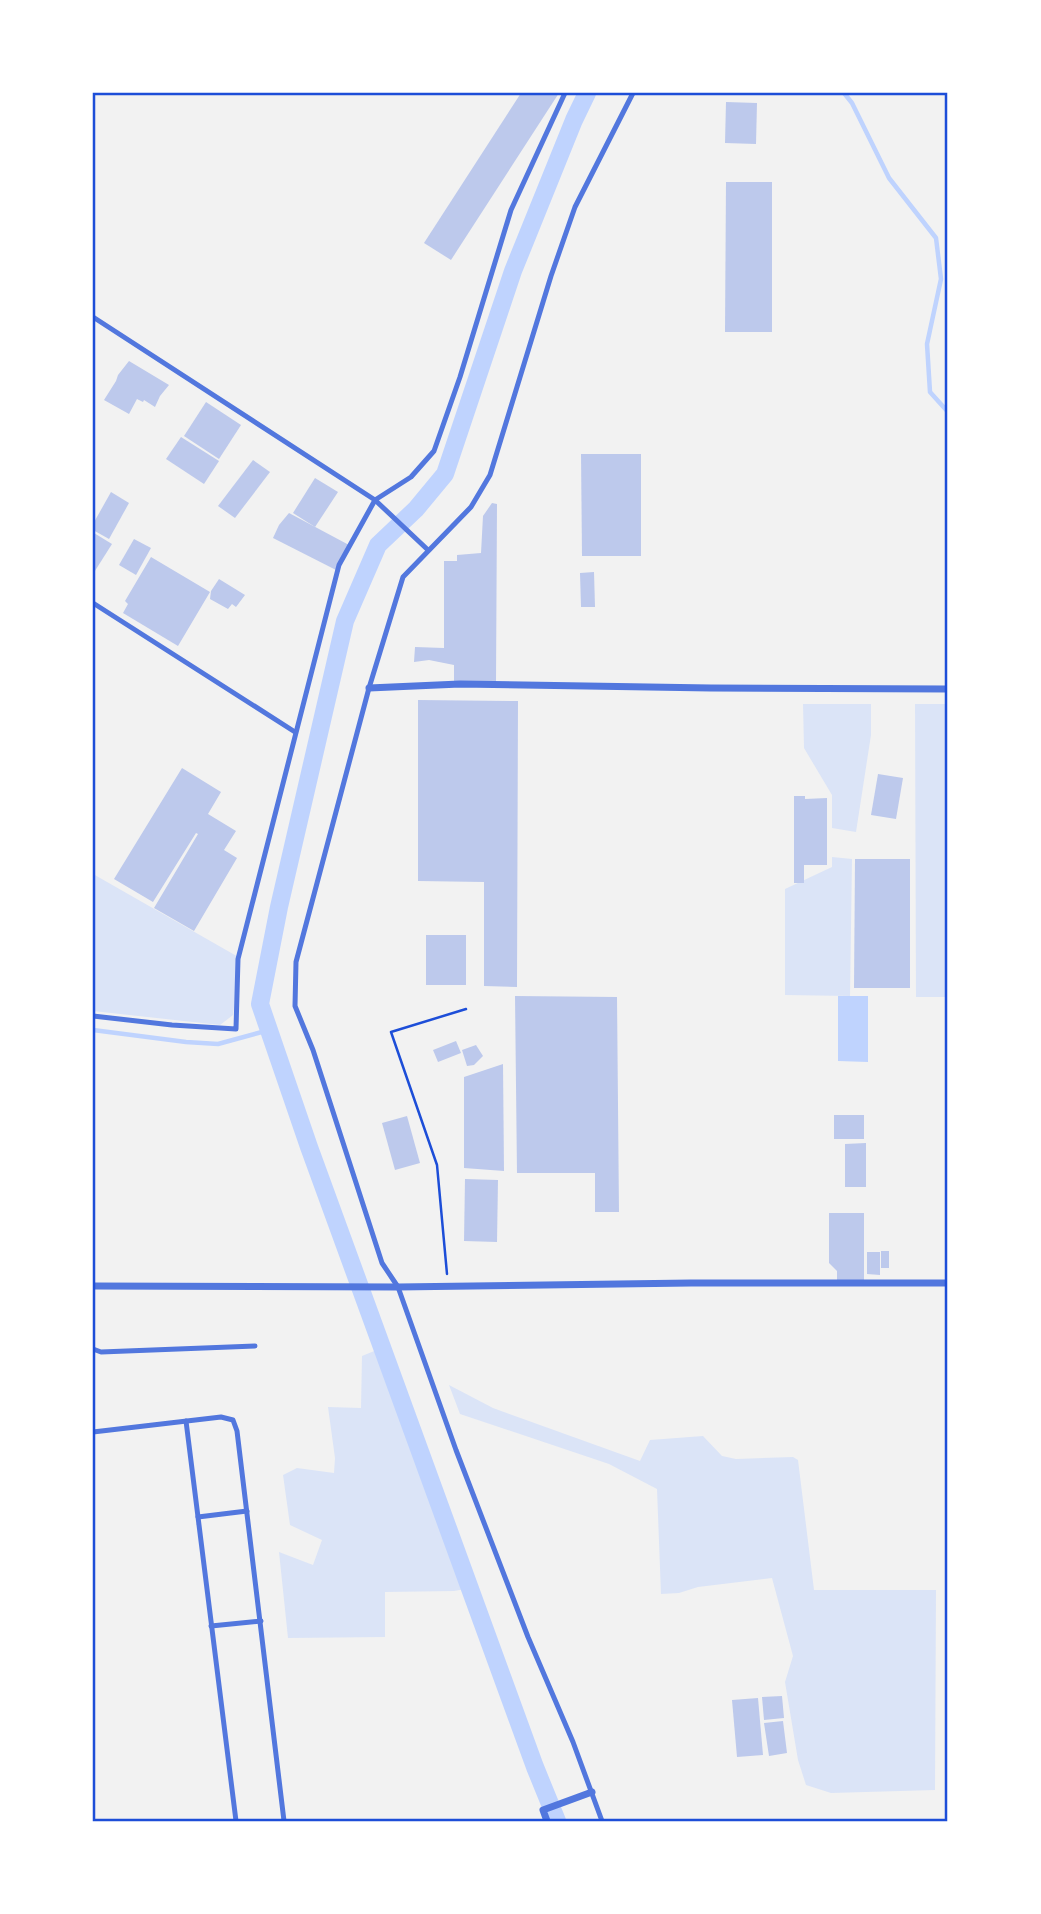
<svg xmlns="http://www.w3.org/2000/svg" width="1041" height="1914" font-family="Cabin,sans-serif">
  <rect width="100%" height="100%" fill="#f2f2f2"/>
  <g fill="#dbe4f7">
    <path d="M803,704H871V735L856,832L832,828V795L804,748Z"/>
    <path d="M915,704H948V997H916Z"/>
    <path d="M832,857L852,859L850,996L785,995V889L832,867Z"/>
    <path d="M93,874L240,958L233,1015L220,1025L93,1011Z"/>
    <path d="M384,1347L477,1587L454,1591L385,1592V1637L288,1638L279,1552L313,1565L322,1540L290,1525L283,1475L297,1468L334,1473L335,1458L328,1407L361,1408L362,1356Z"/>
    <path d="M449,1385L493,1408L640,1461L650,1440L703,1436L722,1456L736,1459L793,1457L798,1460L814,1590H936L935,1790L831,1793L806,1785L798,1760L785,1682L793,1656L772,1578L698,1587L679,1593L661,1594L657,1489L609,1464L460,1414Z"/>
  </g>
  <path fill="#bfd3fe" d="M838,996H868V1062L838,1061Z"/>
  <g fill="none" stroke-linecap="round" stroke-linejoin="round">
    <g stroke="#bfd3fe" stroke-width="4.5">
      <path d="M844,93L852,103L889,178L936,238L941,279L927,344L930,392L948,412"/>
      <path d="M93,1030L186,1042L218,1044L269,1030"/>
    </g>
    <path stroke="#bfd3fe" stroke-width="18" d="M557,1821L535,1767L309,1147L260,1004L279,907L345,621L378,545L416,509L445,474L513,271L574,120L587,93"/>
  </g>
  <g fill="#bdc9ec">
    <path d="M521,93H559L451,260L424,243Z"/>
    <path d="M726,102L757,103L756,144L725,143Z"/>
    <path d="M726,182H772V332H725Z"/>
    <path d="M129,361L169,385L160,396L155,407L144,400L143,402L137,399L129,414L104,400L116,381L118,375Z"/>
    <path d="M206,402L241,425L219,459L184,436Z"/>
    <path d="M181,437L219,461L204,484L166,459Z"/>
    <path d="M581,454H641V556H582Z"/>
    <path d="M253,460L270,472L235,518L218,506Z"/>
    <path d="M315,478L338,492L315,527L293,513Z"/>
    <path d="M111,492L129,503L109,539L93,530V524Z"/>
    <path d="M492,503L497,504L496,683H454V665L429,660L414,662L415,647L444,648V561H457V555L481,553L483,516Z"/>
    <path d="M289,513L349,545L336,570L273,538L279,525Z"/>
    <path d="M94,533L112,544L93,574V535Z"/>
    <path d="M134,539L151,548L136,575L119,565Z"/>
    <path d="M151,557L210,592L178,646L123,613L128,604L125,601Z"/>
    <path d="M594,572L595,607H581L580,573Z"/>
    <path d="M219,579L245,595L236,607L232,604L228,609L210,599L211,591Z"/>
    <path d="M418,700L518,701L517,987L484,986V882L418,881Z"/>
    <path d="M182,768L221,792L208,814L236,831L224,850L237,858L194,931L154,908L198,834L196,833L153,902L114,879Z"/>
    <path d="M878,774L903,778L896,819L871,815Z"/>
    <path d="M794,796H805V799L827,798V865H804V883H794Z"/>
    <path d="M855,859H910V988H854Z"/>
    <rect x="426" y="935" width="40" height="50"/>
    <path d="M515,996L617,997L619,1212H595V1173H517Z"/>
    <path d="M456,1041L461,1053L438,1062L433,1050Z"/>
    <path d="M476,1045L483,1056L474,1065L467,1066L462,1050Z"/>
    <path d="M503,1064L504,1171L464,1168V1077Z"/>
    <rect x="834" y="1115" width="30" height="24"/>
    <path d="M407,1116L420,1163L395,1170L382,1123Z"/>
    <path d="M866,1143V1187H845V1144Z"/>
    <path d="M465,1179L498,1180L497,1242L464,1241Z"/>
    <path d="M829,1213H864V1282H837V1271L829,1263Z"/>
    <rect x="881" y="1251" width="8" height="17"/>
    <path d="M867,1252H880V1275L867,1274Z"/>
    <path d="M782,1696L784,1718L764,1720L762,1697Z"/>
    <path d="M758,1698L763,1755L737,1757L732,1700Z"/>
    <path d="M783,1721L787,1753L769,1756L764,1723Z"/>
  </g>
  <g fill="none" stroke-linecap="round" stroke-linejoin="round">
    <path stroke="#1d4ed8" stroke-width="2.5" d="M447,1274L437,1165L391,1032L466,1009"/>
    <g stroke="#5277de" stroke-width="5">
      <path d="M93,317L375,500L428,550"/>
      <path d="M93,603L295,732"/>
      <path d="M93,1016L172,1025L236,1029L238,959L339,565L375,500L411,477L434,451L460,377L511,210L565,93"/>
      <path d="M93,1349L101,1352L255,1346"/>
      <path d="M186,1421L236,1821"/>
      <path d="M93,1432L221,1417L233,1420L237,1431L284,1821"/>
      <path d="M198,1517L247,1511"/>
      <path d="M211,1626L261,1621"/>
      <path d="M602,1821L573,1742L528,1637L456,1450L398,1287L382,1263L313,1050L295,1006L296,962L369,688L403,577L471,507L490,475L551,276L575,207L633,93"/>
    </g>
    <g stroke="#5277de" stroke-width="7">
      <path d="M369,688L460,684L711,688L948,689"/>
      <path d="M93,1286L398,1287L691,1283H948"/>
      <path d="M547,1821L543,1810L592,1792"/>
    </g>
  </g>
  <rect width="1041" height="1914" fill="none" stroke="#ffffff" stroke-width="189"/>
  <rect x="94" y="94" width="852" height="1726" fill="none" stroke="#1d4ed8" stroke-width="2.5"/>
</svg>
